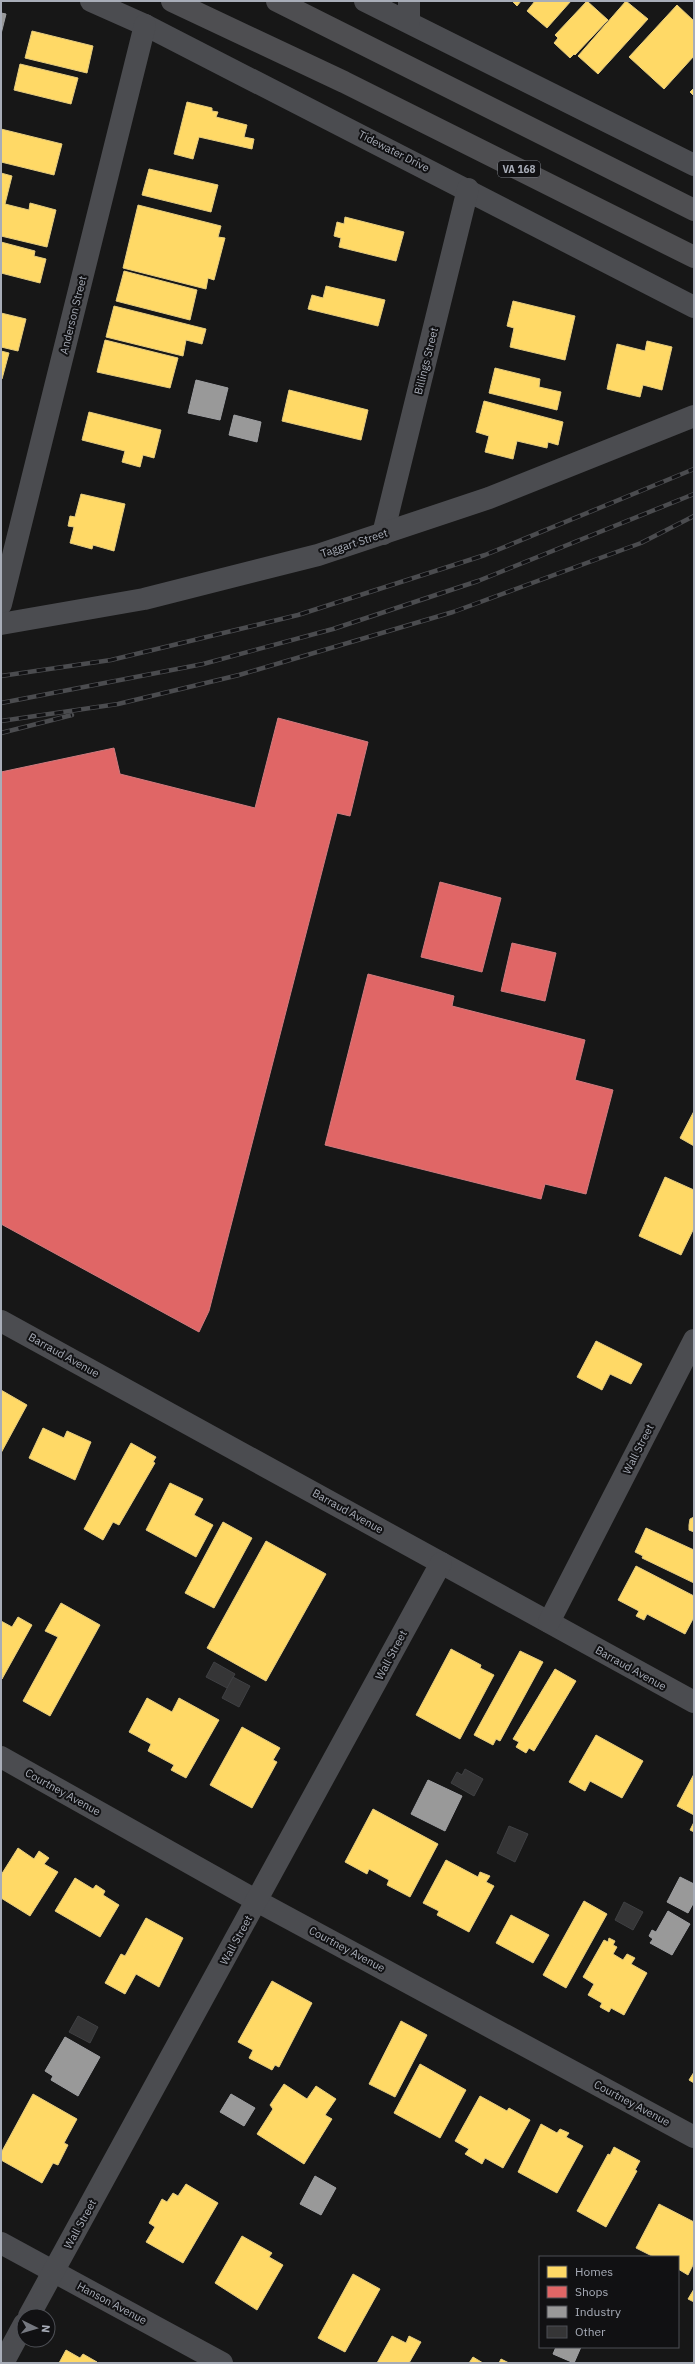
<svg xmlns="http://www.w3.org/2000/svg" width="695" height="2364" font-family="'IBM Plex Sans',sans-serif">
  <rect width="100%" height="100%" fill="#171717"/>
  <g fill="#ffd966" stroke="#e5cc7f">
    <path d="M512,1H521L517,6Z"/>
    <path d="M535,1H571L547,28L527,11Z"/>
    <path d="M587,1L608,20L575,55L574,54L570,58L554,43L558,38L555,35Z"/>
    <path d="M626,1L648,19L598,74L578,56Z"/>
    <path d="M677,5L694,21V56L664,89L629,57Z"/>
    <path d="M32,31L93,46L87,73L25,58Z"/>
    <path d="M20,64L78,78L71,104L14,90Z"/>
    <path d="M694,88V96L690,92Z"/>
    <path d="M187,102L212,108V111L218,112L216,117L247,125L244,137L254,139L252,149L199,137L193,159L174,154Z"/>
    <path d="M1,129L62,144L54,175L1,162Z"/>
    <path d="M149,169L218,185L211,212L142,195Z"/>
    <path d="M1,173L12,176L5,204L29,210L30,203L56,210L47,247L1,236Z"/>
    <path d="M138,205L221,226L218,237L225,238L214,280L208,278L206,289L123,268Z"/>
    <path d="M345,217L404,232L396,261L339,247L341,238L334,236L337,222L344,224Z"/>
    <path d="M1,242L35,251L34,256L46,259L40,283L1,273Z"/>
    <path d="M124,271L197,290L190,320L116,301Z"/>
    <path d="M326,286L385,300L378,326L308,309L312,295L323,298Z"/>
    <path d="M513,301L575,316L565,360L510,347L514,328L507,326Z"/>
    <path d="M114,306L206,329L202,344L186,340L183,356L106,337Z"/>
    <path d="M1,313L26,319L18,351L1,347Z"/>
    <path d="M105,340L178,358L170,388L97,372Z"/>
    <path d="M647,341L672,347L662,390L643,385L640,397L607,389L617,344L645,351Z"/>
    <path d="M1,351L9,353L2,379H1Z"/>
    <path d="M495,368L540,379L539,387L561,392L557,410L489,393Z"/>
    <path d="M289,390L368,410L361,440L282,421Z"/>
    <path d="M484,401L563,422L558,445L548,442L547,448L517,441L513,459L485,452L489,436L476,432Z"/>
    <path d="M89,412L161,430L154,458L143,455L140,467L122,462L125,451L82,440Z"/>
    <path d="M81,494L125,504L114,551L93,545L92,549L70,543L74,527L68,526L70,516L75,517Z"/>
    <path d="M694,1111V1146L680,1138Z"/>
    <path d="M665,1177L694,1190V1228L681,1255L639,1236Z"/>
    <path d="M596,1341L642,1364L631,1384L610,1374L602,1390L577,1377Z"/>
    <path d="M1,1390L27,1405L1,1453Z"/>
    <path d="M43,1428L64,1438L67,1431L91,1442L75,1480L29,1458Z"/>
    <path d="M131,1443L156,1457L153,1462L155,1463L119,1525L113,1522L103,1540L84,1529Z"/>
    <path d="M170,1483L203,1499L194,1515L213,1525L196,1557L146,1530Z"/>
    <path d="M694,1517V1532L689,1530V1525L690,1519Z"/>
    <path d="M223,1522L252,1538L214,1608L185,1593Z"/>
    <path d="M646,1528L694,1550V1583L642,1558L643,1556L635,1552Z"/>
    <path d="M266,1541L326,1574L266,1681L207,1648Z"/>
    <path d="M636,1566L694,1596V1617L685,1634L647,1614L644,1620L636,1616L639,1611L618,1600Z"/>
    <path d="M61,1603L100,1625L50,1716L23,1701L58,1637L45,1631Z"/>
    <path d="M18,1617L32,1625L2,1679L1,1621L12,1627Z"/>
    <path d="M451,1649L481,1665L480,1668L494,1675L460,1739L416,1715Z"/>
    <path d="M520,1651L543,1662L500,1741L496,1739L493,1745L474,1735Z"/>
    <path d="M555,1669L576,1681L534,1751L529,1748L526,1753L516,1747L519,1742L513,1739Z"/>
    <path d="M147,1698L172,1712L179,1698L219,1720L186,1778L171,1770L174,1765L148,1751L151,1744L129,1732Z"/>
    <path d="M242,1727L280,1748L273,1760L277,1762L252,1808L210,1785Z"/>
    <path d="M596,1735L643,1761L622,1798L590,1781L585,1791L569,1782Z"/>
    <path d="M694,1774V1815L677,1806Z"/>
    <path d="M373,1809L438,1844L410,1897L387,1885L389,1880L369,1869L367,1874L345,1862Z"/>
    <path d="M694,1822V1832L690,1830Z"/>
    <path d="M18,1848L34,1859L39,1851L49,1858L44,1864L58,1872L30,1916L1,1898V1875Z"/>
    <path d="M446,1860L478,1877L480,1872L490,1876L486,1882L494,1886L469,1932L437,1915L439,1911L423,1903Z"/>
    <path d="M75,1878L93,1889L96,1885L105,1891L103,1895L119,1905L100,1937L55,1911Z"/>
    <path d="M584,1901L607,1914L566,1988L543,1975Z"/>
    <path d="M511,1915L549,1935L533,1963L496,1943Z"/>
    <path d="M146,1918L183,1938L159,1987L136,1974L125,1994L105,1983L121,1954L125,1956Z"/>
    <path d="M609,1938L615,1941L613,1945L617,1947L613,1954L623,1960L627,1954L635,1958L631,1964L647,1973L624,2015L611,2008L609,2012L600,2007L602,2003L588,1995L594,1984L583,1977L604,1940L608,1942Z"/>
    <path d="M272,1981L312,2003L279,2067L275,2065L272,2070L249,2058L253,2050L238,2042Z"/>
    <path d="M401,2021L427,2035L395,2097L369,2084Z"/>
    <path d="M420,2064L466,2090L440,2138L394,2113Z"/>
    <path d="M694,2072V2083L689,2080Z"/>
    <path d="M284,2084L307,2099L316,2086L336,2099L325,2115L332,2119L304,2164L257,2134L273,2109L270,2105Z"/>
    <path d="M33,2094L77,2119L64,2143L68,2145L58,2165L53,2163L42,2183L1,2160V2153Z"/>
    <path d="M480,2096L507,2111L509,2108L530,2120L503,2168L485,2158L482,2164L465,2154L469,2149L455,2141Z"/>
    <path d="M541,2124L557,2133L560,2129L569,2133L566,2137L583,2146L557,2193L518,2172Z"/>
    <path d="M614,2147L640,2161L635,2170L637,2171L606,2227L577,2211L608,2154L610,2155Z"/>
    <path d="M186,2184L218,2203L183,2263L146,2242L155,2227L149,2223L162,2199L167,2202L173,2193L178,2196Z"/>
    <path d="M659,2204L694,2222V2263L688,2275L678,2269V2257H654L636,2248Z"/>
    <path d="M242,2236L272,2253L269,2257L283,2265L257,2310L215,2283Z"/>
    <path d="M353,2274L380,2289L345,2352L318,2338Z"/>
    <path d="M694,2289V2302L688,2299Z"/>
    <path d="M392,2336L406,2343L409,2336L421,2342L409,2363H377Z"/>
    <path d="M66,2350L80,2358L83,2354L97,2362L59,2363Z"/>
    <path d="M473,2357L483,2363H469Z"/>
    <path d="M501,2359L509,2363H499Z"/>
  </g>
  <g fill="#e06666" stroke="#cf7b7f">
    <path d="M278,718L368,742L350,816L337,813L209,1311L199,1332L1,1224V772L114,748L120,774L255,808Z"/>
    <path d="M440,882L501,898L482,972L421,957Z"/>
    <path d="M512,943L556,953L545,1001L501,991Z"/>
    <path d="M368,974L454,996L452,1006L585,1040L575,1080L613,1090L586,1194L545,1184L541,1199L325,1145Z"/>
  </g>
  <g fill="#999" stroke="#9e9fa2">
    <path d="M1,13L6,14L1,34Z"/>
    <path d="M196,380L228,388L220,420L188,413Z"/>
    <path d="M234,415L261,422L257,442L229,435Z"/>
    <path d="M428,1780L462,1796L445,1831L411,1814Z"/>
    <path d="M680,1877L694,1884V1902L688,1913L667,1902Z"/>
    <path d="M668,1911L690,1924L672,1955L650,1943L653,1939L649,1936L652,1930L656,1932Z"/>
    <path d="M65,2037L100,2057L78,2096L51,2080L53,2076L45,2071Z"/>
    <path d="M231,2094L255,2108L244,2126L220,2112Z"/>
    <path d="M315,2176L336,2188L321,2215L300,2204Z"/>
    <path d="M556,2347H581L574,2363L553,2354Z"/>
  </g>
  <g fill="#353536" stroke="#3f4043">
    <path d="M214,1662L235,1674L227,1688L206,1677Z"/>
    <path d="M233,1677L250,1686L239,1707L222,1698Z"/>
    <path d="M465,1769L483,1779L474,1796L451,1783L457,1772L462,1775Z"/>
    <path d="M509,1826L528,1834L515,1862L497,1853Z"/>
    <path d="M624,1902L643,1912L633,1930L615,1920Z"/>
    <path d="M78,2016L98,2027L90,2043L69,2032Z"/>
  </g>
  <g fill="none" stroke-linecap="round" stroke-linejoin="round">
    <g stroke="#4b4c50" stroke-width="22">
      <path d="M91,1L145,25L694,307"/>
      <path d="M365,1L694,165"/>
      <path d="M409,1V22"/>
      <path d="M383,534L468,189"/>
      <path d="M1,604L145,25"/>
      <path d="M1,624L144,599L318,555L489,498L694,416"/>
      <path d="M1,1321L694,1702"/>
      <path d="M549,1622L694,1340"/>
      <path d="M1,1757L257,1901L694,2137"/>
      <path d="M1,2243L222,2363"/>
      <path d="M29,2316L441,1563"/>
      <path d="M3,2363L24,2324"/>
    </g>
    <g stroke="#4e4e51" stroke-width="22">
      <path d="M172,1L344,82L694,257"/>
      <path d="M277,1L694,210"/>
    </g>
    <defs>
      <g id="rail">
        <path d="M1,676L111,660L298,615L485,555L694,469"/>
        <path d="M1,703L203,664L333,629L478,581L694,494"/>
        <path d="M1,721L118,704L239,675L453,612L641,543L694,516"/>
        <path d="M1,733L72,715"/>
      </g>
    </defs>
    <use href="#rail" stroke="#4b4c4f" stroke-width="4.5"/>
    <use href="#rail" stroke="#111113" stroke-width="3" stroke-dasharray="9" stroke-linecap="butt"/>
  </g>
  <g text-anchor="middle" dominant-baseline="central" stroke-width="4" stroke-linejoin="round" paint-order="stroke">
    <rect fill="#111113" stroke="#7b7e86" stroke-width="1" x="498" y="161" width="42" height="16" rx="3"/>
    <g font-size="10" font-weight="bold" fill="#a8adb8">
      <text x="519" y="169">VA 168</text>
    </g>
    <g font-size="11" fill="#a8adb8" stroke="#111113">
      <text transform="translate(394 151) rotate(27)">Tidewater Drive</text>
      <text transform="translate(73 315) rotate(-76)">Anderson Street</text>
      <text transform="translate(426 361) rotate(-76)">Billings Street</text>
      <text transform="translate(354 543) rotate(-18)">Taggart Street</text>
      <text transform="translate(64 1355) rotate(29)">Barraud Avenue</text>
      <text transform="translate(638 1449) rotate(-63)">Wall Street</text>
      <text transform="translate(348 1511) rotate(29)">Barraud Avenue</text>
      <text transform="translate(391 1655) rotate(-62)">Wall Street</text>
      <text transform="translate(631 1668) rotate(29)">Barraud Avenue</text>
      <text transform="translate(63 1792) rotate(29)">Courtney Avenue</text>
      <text transform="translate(236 1940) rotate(-61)">Wall Street</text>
      <text transform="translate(347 1949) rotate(28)">Courtney Avenue</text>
      <text transform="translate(632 2103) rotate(28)">Courtney Avenue</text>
      <text transform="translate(80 2224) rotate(-61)">Wall Street</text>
      <text transform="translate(112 2303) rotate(28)">Hanson Avenue</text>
    </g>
  </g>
  <rect width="695" height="2364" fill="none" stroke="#a8adb8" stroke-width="4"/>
  <rect x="539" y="2256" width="140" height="92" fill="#111113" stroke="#4d4f55"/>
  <rect x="547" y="2266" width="20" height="12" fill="#ffd966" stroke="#4d4f55"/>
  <text x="575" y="2276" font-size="12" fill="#a8adb8">Homes</text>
  <rect x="547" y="2286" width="20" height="12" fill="#e06666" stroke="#4d4f55"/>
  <text x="575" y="2296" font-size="12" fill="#a8adb8">Shops</text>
  <rect x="547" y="2306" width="20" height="12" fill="#999999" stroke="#4d4f55"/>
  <text x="575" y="2316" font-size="12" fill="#a8adb8">Industry</text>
  <rect x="547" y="2326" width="20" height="12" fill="#353536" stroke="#4d4f55"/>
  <text x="575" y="2336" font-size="12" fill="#a8adb8">Other</text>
  <g transform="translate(36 2328) rotate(95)"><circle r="19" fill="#111113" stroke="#4d4f55"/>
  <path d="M0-3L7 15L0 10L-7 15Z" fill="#757880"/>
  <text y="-6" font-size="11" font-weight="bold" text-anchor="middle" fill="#a8adb8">N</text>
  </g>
</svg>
